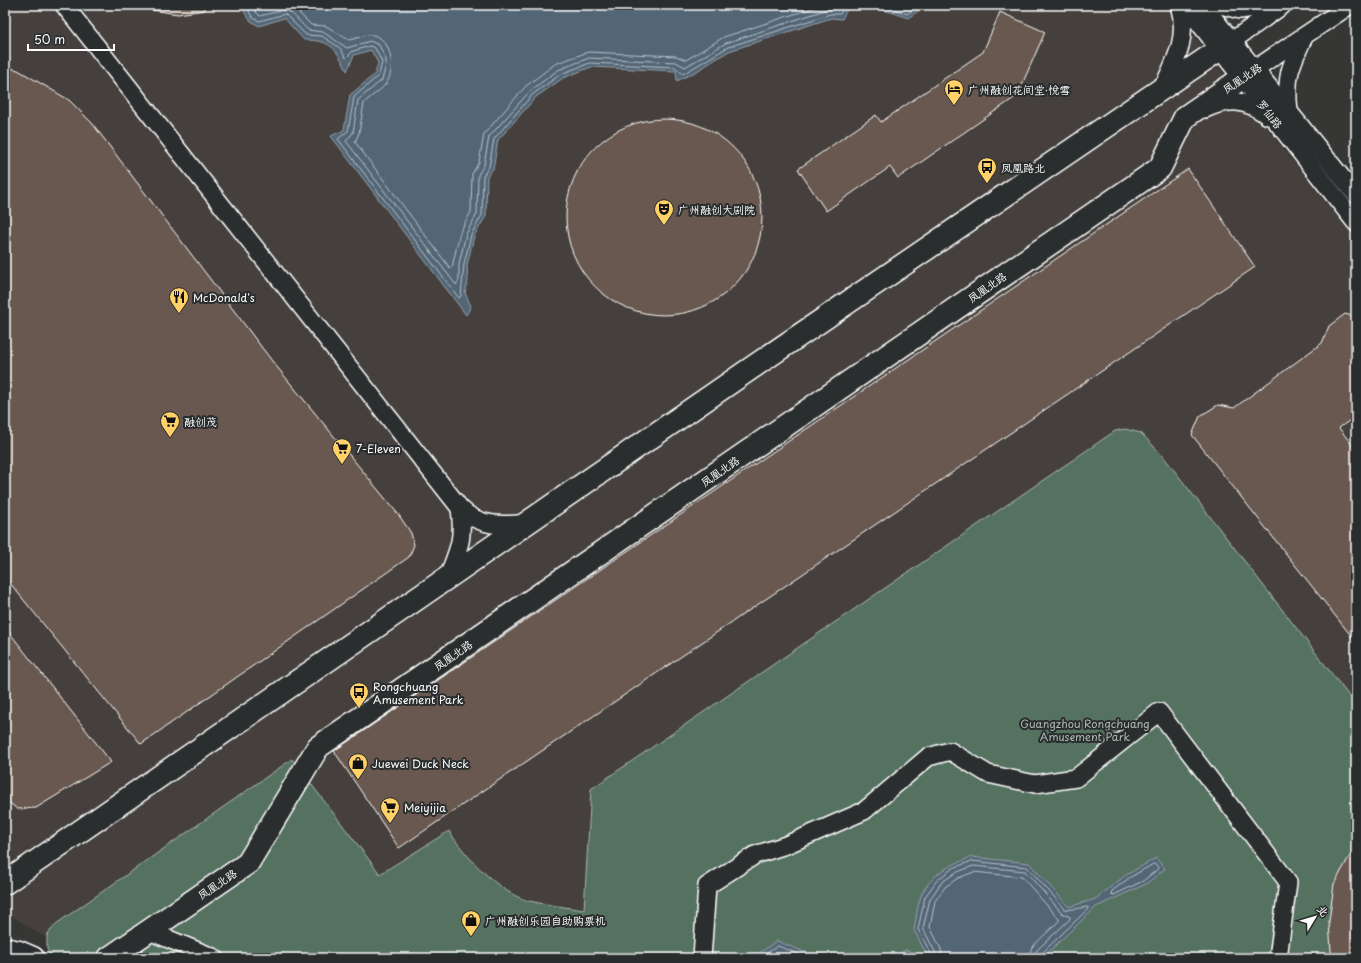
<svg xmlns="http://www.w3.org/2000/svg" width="1361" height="963" font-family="'Playpen Sans','LXGW WenKai TC',sans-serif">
  <rect width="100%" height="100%" fill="#363635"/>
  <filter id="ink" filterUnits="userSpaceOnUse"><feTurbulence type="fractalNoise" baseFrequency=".025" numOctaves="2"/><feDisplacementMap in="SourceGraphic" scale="8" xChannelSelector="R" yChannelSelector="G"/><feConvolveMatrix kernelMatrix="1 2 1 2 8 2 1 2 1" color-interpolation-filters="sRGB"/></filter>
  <g filter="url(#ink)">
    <path fill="#45403d" d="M5,5H1169L1356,240V958H78L5,912Z"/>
    <path fill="#557160" stroke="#aab8b0" d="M1125,429L1141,433L1163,456L1356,705V958H51L47,949V935L56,924L292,759L380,874L449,831C464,855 500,894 529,901C547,905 566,907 584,910L591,789L1115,431Z"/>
    <g fill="#536676" stroke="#98a3ad">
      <path d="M247,5H898L899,6L927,5L908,18C894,13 860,0 847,10C845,12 844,16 842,19L831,18L729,51L697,71L677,81L676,71L591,67L563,78L536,97L498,140L493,169L487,176L486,216L474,236L467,265L468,281L465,293L471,306L466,315L331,136L344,130L350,95L375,74L378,63L371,50L354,55L347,71C336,48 331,40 304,40L284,18L259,26L251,21L244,12Z"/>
      <path d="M972,857L1029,863L1069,907L1095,899L1126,875L1156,858L1165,869L1146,884L1096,907L1042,958H891L906,950L928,957L914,930C916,919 917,906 921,896C930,874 952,864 972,857Z"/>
      <path d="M777,941L819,958H752Z"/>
    </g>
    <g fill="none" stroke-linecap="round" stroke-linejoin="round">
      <g stroke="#bac2c8" stroke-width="1">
        <path d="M250,5L249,12L253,18L259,21L285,14L306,35L322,36L340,48L346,58L353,51L370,46L375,48L382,62L379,75L354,97L348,131L338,139L459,298L461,296L464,264L471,235L482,215L483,176L489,167L494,139L533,94L561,74L590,63L675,67L683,74L728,47L830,14H840L844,7L849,5"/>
        <path d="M255,5V11L260,16C293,8 284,6 308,30L323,32L347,48L370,41L379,45L386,60V65L382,80L358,100L353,133L346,141L456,285L459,280V264L466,234L477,214L478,175L484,165L489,137L530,91L558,70L589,58L676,62L685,67L726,43L828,9H837L840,5"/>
        <path d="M291,5L311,25L326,26L349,40C356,39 365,34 373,35C391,38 396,69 387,82C382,90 371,96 364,103L359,133L355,142L450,268L452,267L460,232L471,212L472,174L479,162L484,134L526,86L555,64L588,52L676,56L686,60L724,37L822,5"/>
        <path d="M882,5L907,14L920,5"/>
        <path d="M1154,864L1158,867V869L1143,881L1114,895L1111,894L1112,891L1129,878Z"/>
        <path d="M759,958L778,946L809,958"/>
        <path d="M931,958V954L918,929L925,897L937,880L953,868L972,861L1027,867L1066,910L1088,907V909L1041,954L1039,958"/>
        <path d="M936,958L935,952L923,928L930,899L941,883L955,873L973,866L1025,871L1062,913L1070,917V919L1036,951L1034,958"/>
        <path d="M942,958L941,949L930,927L935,901L945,887L958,878L974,872L1022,877L1059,919V921L1032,947L1028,958"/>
      </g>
    </g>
    <g fill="#685950" stroke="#fff">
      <path d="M152,5H204L205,10L178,14L152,10Z"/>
      <path d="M1000,12L1045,32L1017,96L898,178L890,167L826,211L798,169L876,115L881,122L983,52Z"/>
      <path d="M5,67L18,70L69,100L92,123L272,361L398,514L411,533L414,545L409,557L141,744L5,577Z"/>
      <circle cx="664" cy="217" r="98"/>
      <path d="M1188,169L1255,267L399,848L334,751Z"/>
      <path d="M1345,314L1356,317V416L1339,428L1356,450V642L1192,435L1200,416L1218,405L1234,408L1322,343L1329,326Z"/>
      <path d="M5,627L111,762L36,808L17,809L5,799Z"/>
      <path d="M1356,847V958H1334L1331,951L1329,921L1334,884L1348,859Z"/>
    </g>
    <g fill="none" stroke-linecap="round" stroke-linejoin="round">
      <defs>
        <g id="minor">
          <path d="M64,5L460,508"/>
          <path d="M1185,5L1356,223"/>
          <path d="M1203,5L1356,195"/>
          <path d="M1221,5L1240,10L1274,5"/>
          <path d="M1232,41L1283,5"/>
          <path d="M1255,69L1350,5"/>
          <path d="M1163,87C1176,60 1189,36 1179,5"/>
          <path d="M1205,109C1230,98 1246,99 1268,116"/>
          <path d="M1289,111C1285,78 1290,66 1304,37"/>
          <path d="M448,577C459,548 464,540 460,508C479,527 502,526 527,523"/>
          <path d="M149,931L215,958"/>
          <path d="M702,958L707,886L755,855L786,845L864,811L928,757L950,751L988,774L1035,784L1076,778L1159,712L1288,882L1278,958"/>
        </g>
        <g id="major">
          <path d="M5,883L750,369L1232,41"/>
          <path d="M5,949L19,952L33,958"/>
          <path d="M109,958L248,863L318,747L1160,168L1185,117L1255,69"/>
        </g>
      </defs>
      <use href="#minor" stroke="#fff" stroke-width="20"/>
      <use href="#major" stroke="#fff" stroke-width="25"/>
      <use href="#minor" stroke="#2a2d2e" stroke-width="17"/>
      <use href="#major" stroke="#2a2d2e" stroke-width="22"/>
    </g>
  </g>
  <defs>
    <symbol id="hotel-pin" viewBox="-11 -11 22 30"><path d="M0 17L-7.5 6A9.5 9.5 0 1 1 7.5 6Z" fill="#ffd166" stroke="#2a2d2e"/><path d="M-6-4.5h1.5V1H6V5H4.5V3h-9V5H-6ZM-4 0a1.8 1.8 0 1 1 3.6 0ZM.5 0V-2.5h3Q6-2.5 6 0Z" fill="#111"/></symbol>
    <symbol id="bus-pin" viewBox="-11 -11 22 30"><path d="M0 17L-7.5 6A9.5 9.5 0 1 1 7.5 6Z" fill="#ffd166" stroke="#2a2d2e"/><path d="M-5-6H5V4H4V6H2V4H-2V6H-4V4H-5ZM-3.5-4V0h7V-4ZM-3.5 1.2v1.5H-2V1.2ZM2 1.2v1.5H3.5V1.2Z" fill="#111"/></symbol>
    <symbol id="theatre-pin" viewBox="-11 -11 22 30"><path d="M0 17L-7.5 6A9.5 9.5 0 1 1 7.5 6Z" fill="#ffd166" stroke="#2a2d2e"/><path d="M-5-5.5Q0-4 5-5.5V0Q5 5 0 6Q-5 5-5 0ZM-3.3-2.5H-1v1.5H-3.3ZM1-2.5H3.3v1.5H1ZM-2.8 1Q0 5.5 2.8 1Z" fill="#111"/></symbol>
    <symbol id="restaurant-pin" viewBox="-11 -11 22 30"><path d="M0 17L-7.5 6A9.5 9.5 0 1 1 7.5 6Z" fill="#ffd166" stroke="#2a2d2e"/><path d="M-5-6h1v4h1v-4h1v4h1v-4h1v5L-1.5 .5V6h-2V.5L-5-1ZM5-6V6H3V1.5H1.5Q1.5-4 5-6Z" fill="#111"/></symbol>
    <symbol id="supermarket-pin" viewBox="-11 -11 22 30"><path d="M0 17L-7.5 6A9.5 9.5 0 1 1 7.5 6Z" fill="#ffd166" stroke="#2a2d2e"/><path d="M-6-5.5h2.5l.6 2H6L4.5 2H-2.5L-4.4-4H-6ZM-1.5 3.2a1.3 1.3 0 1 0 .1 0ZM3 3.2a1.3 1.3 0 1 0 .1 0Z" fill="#111"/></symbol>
    <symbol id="shop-pin" viewBox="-11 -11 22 30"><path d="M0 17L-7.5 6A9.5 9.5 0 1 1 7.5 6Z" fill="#ffd166" stroke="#2a2d2e"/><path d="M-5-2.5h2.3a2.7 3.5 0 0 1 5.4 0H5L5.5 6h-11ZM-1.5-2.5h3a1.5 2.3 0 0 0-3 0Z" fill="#111"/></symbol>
  </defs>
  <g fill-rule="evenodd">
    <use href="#hotel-pin" x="943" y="78" width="22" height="30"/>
    <use href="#bus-pin" x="976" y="156" width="22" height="30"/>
    <use href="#theatre-pin" x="653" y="198" width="22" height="30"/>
    <use href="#restaurant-pin" x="168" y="286" width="22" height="30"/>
    <use href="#supermarket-pin" x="159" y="410" width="22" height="30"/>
    <use href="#supermarket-pin" x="331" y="437" width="22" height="30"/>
    <use href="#bus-pin" x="348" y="681" width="22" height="30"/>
    <use href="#shop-pin" x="347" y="752" width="22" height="30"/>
    <use href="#supermarket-pin" x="379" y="796" width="22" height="30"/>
    <use href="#shop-pin" x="460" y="909" width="22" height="30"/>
  </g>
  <g text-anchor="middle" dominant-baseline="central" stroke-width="4" stroke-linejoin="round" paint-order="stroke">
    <g font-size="11" fill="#fff" stroke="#2a2d2e">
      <text transform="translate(1242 78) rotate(-34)">凤凰北路</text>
      <text transform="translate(1270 114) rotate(52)">罗仙路</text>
      <text transform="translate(987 287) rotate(-35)">凤凰北路</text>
      <text transform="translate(720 471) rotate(-35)">凤凰北路</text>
      <text transform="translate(453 655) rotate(-35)">凤凰北路</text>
      <text transform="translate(217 884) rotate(-34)">凤凰北路</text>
    </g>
    <g font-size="11" fill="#fff" stroke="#2a2d2e" text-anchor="start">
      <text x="968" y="89">广州融创花间堂·悦雪</text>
      <text x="1001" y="167">凤凰路北</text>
      <text x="678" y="209">广州融创大剧院</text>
      <text x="193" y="297">McDonald's</text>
      <text x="184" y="421">融创茂</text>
      <text x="356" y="448">7-Eleven</text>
      <text x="373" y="686">Rongchuang<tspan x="373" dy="13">Amusement Park</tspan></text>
      <text x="372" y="763">Juewei Duck Neck</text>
      <text x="404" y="807">Meiyijia</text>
      <text x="485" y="920">广州融创乐园自助购票机</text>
    </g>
    <g font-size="11" fill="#aab8b0" stroke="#2a2d2e">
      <text x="1085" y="723">Guangzhou Rongchuang<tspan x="1085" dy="13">Amusement Park</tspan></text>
    </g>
  </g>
  <rect width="1361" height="963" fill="none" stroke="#2a2d2e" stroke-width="20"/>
  <rect x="10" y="10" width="1341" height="943" fill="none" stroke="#fff" stroke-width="1.5" filter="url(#ink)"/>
  <g transform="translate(1315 917) rotate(52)" stroke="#2a2d2e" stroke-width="3" paint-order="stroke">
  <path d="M0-3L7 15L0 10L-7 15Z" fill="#ffffff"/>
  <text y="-6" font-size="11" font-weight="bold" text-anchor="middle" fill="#ffffff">北</text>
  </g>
  <path d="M28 44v6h86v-6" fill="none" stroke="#ffffff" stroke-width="2"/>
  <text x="34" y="44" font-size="12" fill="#ffffff" stroke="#2a2d2e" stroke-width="3" paint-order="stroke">50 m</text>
</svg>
